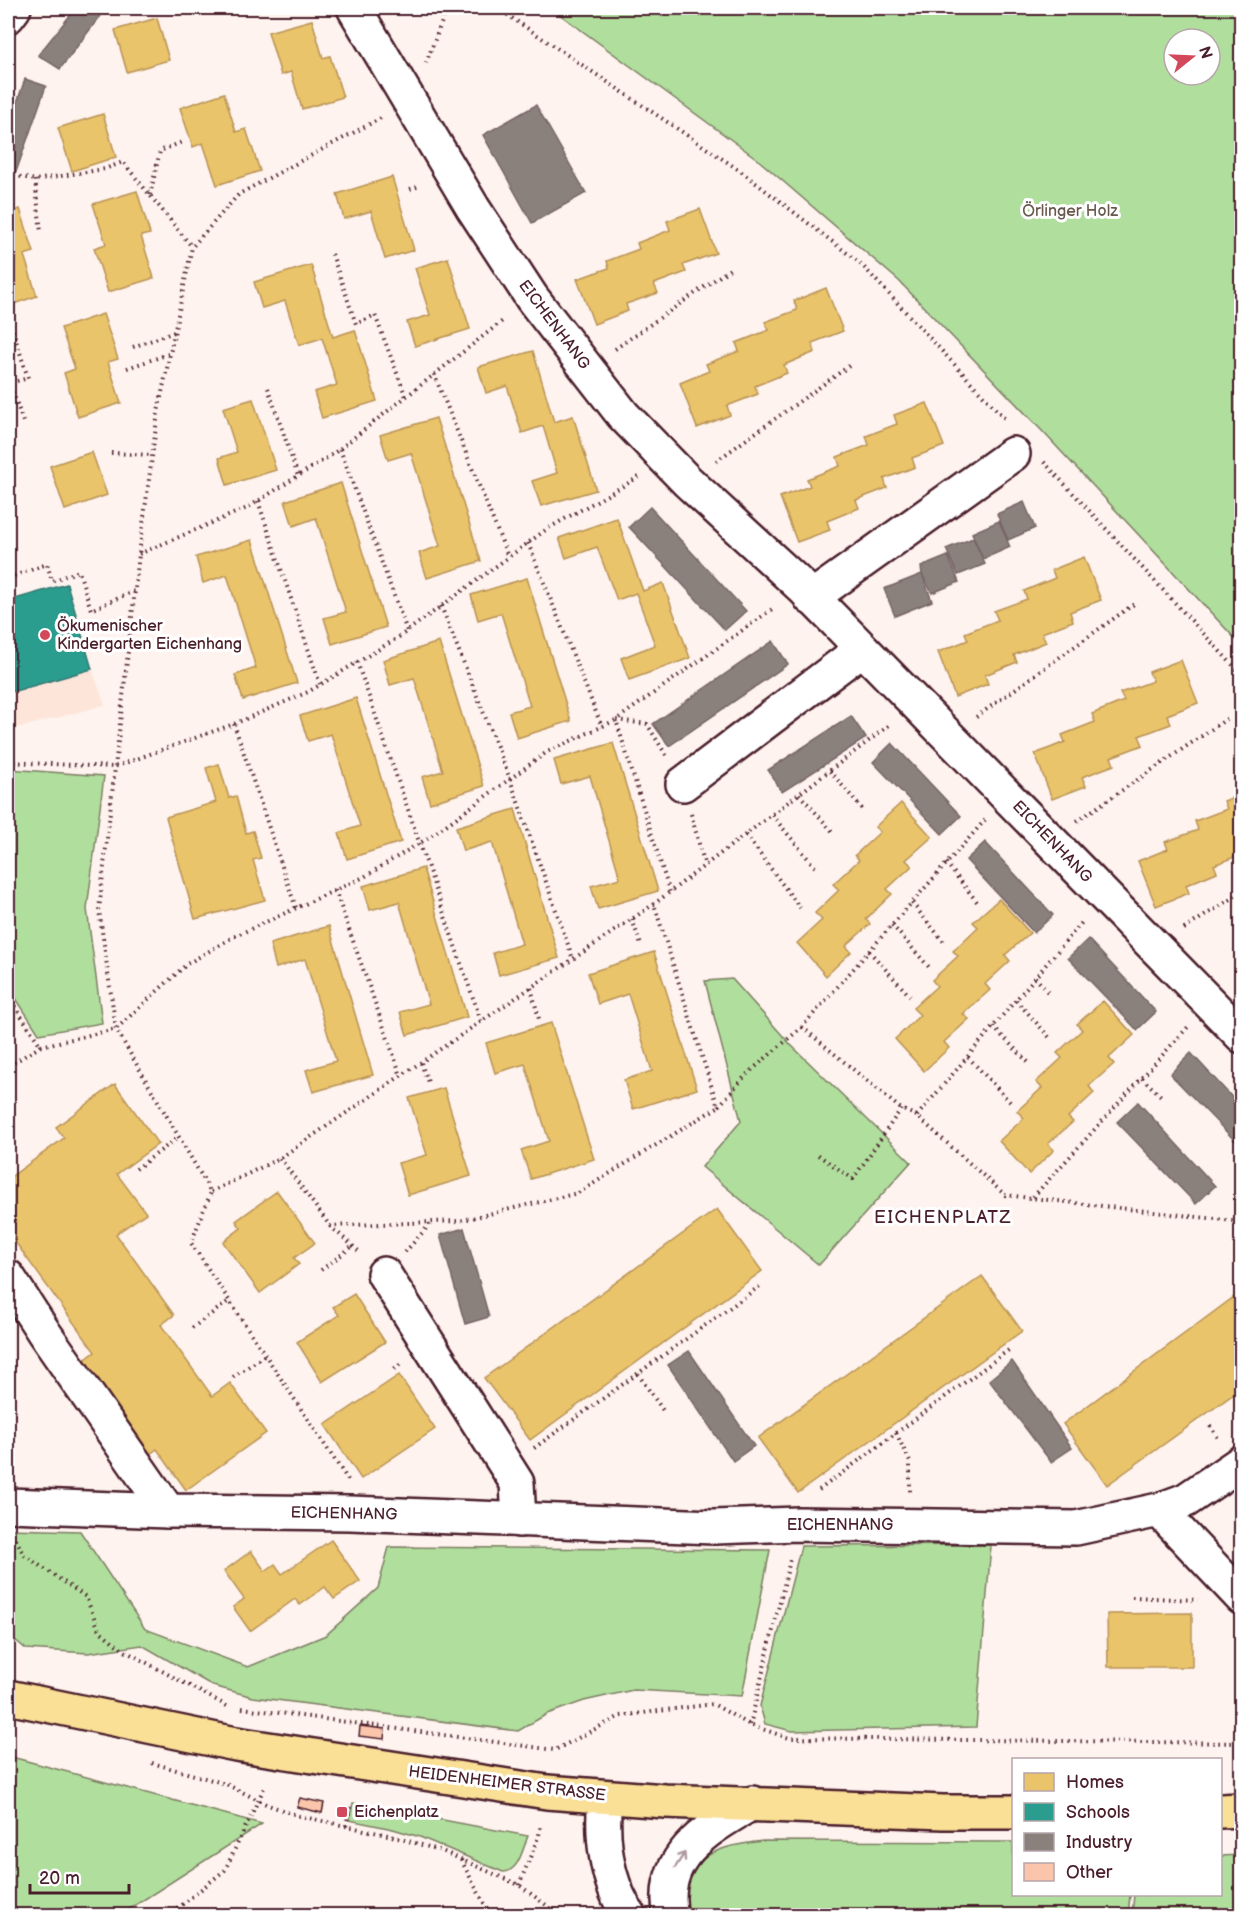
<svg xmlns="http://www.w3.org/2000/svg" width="1249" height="1923" font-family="'Balsamiq Sans',sans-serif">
  <rect width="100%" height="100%" fill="#fef3ee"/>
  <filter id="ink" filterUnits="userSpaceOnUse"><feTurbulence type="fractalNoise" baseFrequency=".0167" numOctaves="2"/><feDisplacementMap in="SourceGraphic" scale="12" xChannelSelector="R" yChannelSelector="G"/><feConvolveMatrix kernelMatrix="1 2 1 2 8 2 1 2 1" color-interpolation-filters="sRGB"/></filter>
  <g filter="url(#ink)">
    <path fill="#fde5da" d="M67,584L92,669L105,705L22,727L8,728V601Z"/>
    <g fill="#b0de9d" stroke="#7d7e64" stroke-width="1.5" fill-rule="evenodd">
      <path d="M551,8H1241V645L1044,433L899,281L756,158ZM1174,39H1210V75H1174Z"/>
      <path d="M8,769L104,776L87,909L102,1023L39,1034L8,986Z"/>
      <path d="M732,979L791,1045L911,1162L819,1265L702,1167L741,1121L705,981Z"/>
      <path d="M8,1529L80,1531L145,1629L248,1667L326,1635L378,1588L389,1547L770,1550L742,1696L633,1690L584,1701L547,1714L518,1731L253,1697L213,1686L142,1645L88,1653L26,1649L8,1634Z"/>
      <path d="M991,1545L976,1727L792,1731L765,1724L760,1706L801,1546Z"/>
      <path d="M8,1756L262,1824L120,1915H8Z"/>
      <path d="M353,1803L528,1836C523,1848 519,1872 503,1872L420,1837L393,1829L349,1820Z"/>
      <path d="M763,1841L1013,1842L1014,1894L1130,1895L1128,1916H685C684,1907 684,1901 686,1892C692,1851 727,1845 763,1841Z"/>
      <path d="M1241,1855V1915H1132L1134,1895L1220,1894L1221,1856Z"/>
    </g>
    <g fill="#e9c46a" stroke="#b99257" stroke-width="1.5">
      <path d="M157,18L169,60L127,72L115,30Z"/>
      <path d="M312,20L323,58L330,56L343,97L302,109L291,72L281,75L268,32Z"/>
      <path d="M224,93L236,132L246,129L260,171L217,185L203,143L193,147L180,108Z"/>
      <path d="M103,114L116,157L72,171L58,128Z"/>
      <path d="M392,177L414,250L385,259L371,211L344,219L337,194Z"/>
      <path d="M137,191L150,234L141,236L154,278L108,292L94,248L106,244L93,204Z"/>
      <path d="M20,209L34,252L24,255L37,296L8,306V213Z"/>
      <path d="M700,209L716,253L683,265L686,272L654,284L658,293L626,304L628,311L594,324L577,279L609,268L607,261L639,249L637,243L670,230L667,221Z"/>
      <path d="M448,258L470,329L415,346L407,322L430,315L415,268Z"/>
      <path d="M311,265L333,337L355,330L377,401L322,418L314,392L337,385L322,338L299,345L285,301L262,308L254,282Z"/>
      <path d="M826,288L843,331L812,343L815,352L784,365L787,373L755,386L758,394L727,406L730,415L697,428L680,383L709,371L706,364L739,351L736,343L769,330L765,322L797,310L794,301Z"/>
      <path d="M103,314L118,359L108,362L121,403L78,417L64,373L75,369L61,328Z"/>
      <path d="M533,351L554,422L573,416L596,490L541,506L532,481L557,473L543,426L522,433L507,386L486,393L478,367Z"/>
      <path d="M253,399L276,470L227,485L219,458L237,452L223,408Z"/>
      <path d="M927,403L944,446L912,458L915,467L884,479L887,488L856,500L859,508L827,521L830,530L797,542L780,497L810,486L807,479L840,466L837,457L869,445L866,436L897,424L894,415Z"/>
      <path d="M436,418L481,561L427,578L419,553L440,546L411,453L388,460L380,435Z"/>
      <path d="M92,452L107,495L65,510L50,466Z"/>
      <path d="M341,483L386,627L332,644L324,618L346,612L316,518L293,526L285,501Z"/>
      <path d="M617,518L643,591L663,583L690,658L629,680L621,658L655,645L636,593L617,600L597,547L566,558L559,538Z"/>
      <path d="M252,540L297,683L243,700L235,675L256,668L227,575L203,583L196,557Z"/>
      <path d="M1084,557L1101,600L1070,612L1073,621L1042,633L1046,642L1014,655L1017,662L985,675L988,684L955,697L938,652L968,640L965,633L998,620L994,611L1027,599L1024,591L1055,578L1052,570Z"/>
      <path d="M527,578L571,721L517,738L509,712L530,706L501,613L478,620L471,595Z"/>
      <path d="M439,642L484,786L430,803L422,777L443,771L414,678L390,685L383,660Z"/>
      <path d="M1181,660L1198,703L1167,715L1171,724L1139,736L1143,745L1111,757L1114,765L1082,777L1086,786L1052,799L1035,754L1065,742L1062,735L1095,722L1092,714L1124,701L1120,693L1153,681L1149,672Z"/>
      <path d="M356,698L401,842L347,859L339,833L360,826L331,734L308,741L300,716Z"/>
      <path d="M613,743L658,891L598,909L591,886L620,878L590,776L561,784L554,760Z"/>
      <path d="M219,764L229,798L236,796L246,833L253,831L261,858L253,860L265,900L195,919L166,817L216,802L206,768Z"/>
      <path d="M1242,794V854L1214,865L1217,872L1186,885L1189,893L1156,906L1138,861L1168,849L1165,842L1198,830L1195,821L1227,809L1224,801Z"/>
      <path d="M901,803L932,837L906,860L912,866L887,889L892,894L866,919L870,924L846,946L851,952L826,976L797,943L822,920L815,913L839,890L833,884L859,860L855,855L880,832L875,827Z"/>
      <path d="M515,809L559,958L499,975L493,953L522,944L492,842L463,851L456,827Z"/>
      <path d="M423,868L467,1017L407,1035L400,1012L429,1004L399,902L370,910L363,886Z"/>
      <path d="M999,899L1030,933L1005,955L1010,961L985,984L990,990L963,1014L969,1019L944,1042L949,1048L924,1071L895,1039L920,1015L913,1008L937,986L932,980L958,956L953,951L978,927L973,922Z"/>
      <path d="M329,926L373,1075L313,1092L306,1070L336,1061L305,959L276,968L270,944Z"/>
      <path d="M654,952L697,1089L633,1109L624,1080L652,1071L628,994L598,1004L588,973Z"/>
      <path d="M1103,1001L1134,1035L1109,1058L1114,1064L1089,1086L1094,1093L1068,1117L1073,1122L1048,1144L1054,1150L1029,1174L999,1141L1024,1118L1017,1111L1042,1088L1036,1082L1062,1058L1057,1053L1082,1030L1077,1024Z"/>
      <path d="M551,1023L594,1159L531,1179L521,1150L549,1141L525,1064L495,1073L486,1043Z"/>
      <path d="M115,1084L158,1144L117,1174L146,1213L116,1234L174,1315L161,1325L212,1396L230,1383L266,1433L186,1490L157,1449L150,1454L83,1361L95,1352L8,1232V1179L64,1138L56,1127Z"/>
      <path d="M444,1088L471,1176L408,1195L398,1163L427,1155L409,1098Z"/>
      <path d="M277,1191L315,1243L294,1258L299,1264L260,1293L223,1242L241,1228L236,1221Z"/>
      <path d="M717,1209L762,1271L530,1440L484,1378Z"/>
      <path d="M982,1276L1022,1331L798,1493L758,1438Z"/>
      <path d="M1242,1291V1388L1107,1485L1063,1424Z"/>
      <path d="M354,1294L385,1342L322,1382L297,1342L339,1315L333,1307Z"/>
      <path d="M399,1375L435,1429L361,1479L325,1425Z"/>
      <path d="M331,1540L360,1581L334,1599L325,1587L300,1605L295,1599L250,1631L233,1607L244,1599L224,1571L251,1551L265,1571L275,1564L282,1574Z"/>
      <path d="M1192,1613V1667H1108L1107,1614Z"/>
    </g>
    <path fill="#2a9d8f" stroke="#347771" stroke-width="1.5" d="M67,584L92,669L8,693V601Z"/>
    <g fill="#8a817c" stroke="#776464" stroke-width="1.5">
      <path d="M76,8H109L101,15L60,69L38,55Z"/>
      <path d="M25,79L46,86L16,172L8,169V129Z"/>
      <path d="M536,105L586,193L532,223L483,135Z"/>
      <path d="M1024,502L1035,528L1008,540L997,514Z"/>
      <path d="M650,507L746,611L725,630L629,527Z"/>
      <path d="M999,521L1010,547L983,559L972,533Z"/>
      <path d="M973,538L985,564L958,575L946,549Z"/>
      <path d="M948,556L959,582L932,593L922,574L921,567Z"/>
      <path d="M922,574L932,601L895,616L884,589Z"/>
      <path d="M773,641L788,664L669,746L653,724Z"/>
      <path d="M851,716L866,738L782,792L768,770Z"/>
      <path d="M892,743L961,816L942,834L873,762Z"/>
      <path d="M985,842L1053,915L1034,933L966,860Z"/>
      <path d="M1088,939L1156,1012L1137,1030L1068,958Z"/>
      <path d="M1191,1053L1242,1108V1148L1170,1074Z"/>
      <path d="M1138,1102L1215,1186L1196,1204L1117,1122Z"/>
      <path d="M464,1228L489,1317L465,1324L440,1235Z"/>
      <path d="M689,1351L754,1446L733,1461L668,1365Z"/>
      <path d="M1012,1361L1072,1448L1051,1462L989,1380Z"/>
    </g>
    <g fill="#fac5ab" stroke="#4a1f2b" stroke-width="1.5">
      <path d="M360,1726L385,1729L384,1739L359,1736Z"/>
      <path d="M300,1798L324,1803L322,1813L297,1807Z"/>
    </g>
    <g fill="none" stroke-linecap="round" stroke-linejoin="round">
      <defs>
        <g id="minor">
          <path d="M354,8L473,208L532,298L623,415L687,481L802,587L1242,1036"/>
          <path d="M8,16L14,8"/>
          <path d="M811,598L1013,454"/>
          <path d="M683,784L862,649"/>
          <path d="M384,1274L517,1483L519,1520"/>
          <path d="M8,1277L45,1334L168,1511"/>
          <path d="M8,1505L168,1511L350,1513L714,1527L798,1524L1076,1528L1159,1510L1186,1500L1242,1462"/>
          <path d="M1159,1510L1242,1598"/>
          <path d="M605,1797C601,1837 606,1881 629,1916"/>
          <path d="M671,1916C658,1856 708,1829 752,1803"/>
        </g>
        <g id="major">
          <path d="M8,1697L236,1744L547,1792L665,1801L943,1812H1014"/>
          <path d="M1220,1811L1242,1810"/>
        </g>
      </defs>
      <use href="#minor" stroke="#4a1f2b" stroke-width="38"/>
      <use href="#major" stroke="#4a1f2b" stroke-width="38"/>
      <g stroke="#4a1f2b" stroke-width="4" stroke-dasharray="1.5 4.5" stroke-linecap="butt">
        <path d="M497,8L739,170L860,263L1007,421"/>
        <path d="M426,63L447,8"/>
        <path d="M8,174L35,180L105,169L123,162L192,247"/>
        <path d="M35,180L41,232"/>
        <path d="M410,189L420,186"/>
        <path d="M150,195L160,151L182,142"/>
        <path d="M332,254L356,324L375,315L406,397"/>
        <path d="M8,320L10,321L28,378L10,383L24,425"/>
        <path d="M133,347L174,332"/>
        <path d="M615,349L730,269"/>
        <path d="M127,368L169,354"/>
        <path d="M434,374L508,557"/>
        <path d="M268,388L298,476"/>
        <path d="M340,449L407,631"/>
        <path d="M111,453L152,455"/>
        <path d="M716,461L849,366"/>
        <path d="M1044,462L1242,675"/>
        <path d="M258,501L320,684"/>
        <path d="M528,543L602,727"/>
        <path d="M139,554L247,508L298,476L333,454L505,319"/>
        <path d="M14,576L47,564L52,581L79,571L91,610L134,591"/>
        <path d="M441,606L510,779L573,959"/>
        <path d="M357,662L481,1021"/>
        <path d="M976,717L1134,604"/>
        <path d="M234,724L296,908"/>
        <path d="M666,755L647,724L616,720L670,893"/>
        <path d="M8,762L114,767L234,724L308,692L399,637L547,529L639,477"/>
        <path d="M830,771L863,810"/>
        <path d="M799,794L833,832"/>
        <path d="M691,814L705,866"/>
        <path d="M772,815L815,867"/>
        <path d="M1077,821L1228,718"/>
        <path d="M746,835L800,908"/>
        <path d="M946,863L978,903"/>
        <path d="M335,890L401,1076"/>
        <path d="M912,903L944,942"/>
        <path d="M632,919L641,945"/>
        <path d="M892,925L929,967"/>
        <path d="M1184,929L1242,892"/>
        <path d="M869,951L910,996"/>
        <path d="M1035,977L1050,995"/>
        <path d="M531,988L539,1019"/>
        <path d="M8,996L41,1046L8,1066"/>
        <path d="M1016,1000L1050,1038"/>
        <path d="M802,1027L901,1109L917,1116L1005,1195L1242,1222"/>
        <path d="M993,1027L1031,1065"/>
        <path d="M41,1046L116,1029L187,964L233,937L364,877L428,838L547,752L616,720L775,607"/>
        <path d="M968,1057L1010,1102"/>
        <path d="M421,1063L429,1085"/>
        <path d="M1142,1078L1161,1096"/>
        <path d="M719,1106L746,1075L802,1027L985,820"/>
        <path d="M917,1116L1084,920"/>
        <path d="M818,1155L853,1179L901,1109"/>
        <path d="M280,1158L330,1226L459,1221L578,1193L718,1107L654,904"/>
        <path d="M136,1169L179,1137"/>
        <path d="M211,1192L280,1158L654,904L891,724"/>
        <path d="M1033,1197L1188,1027"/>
        <path d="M330,1226L361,1253"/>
        <path d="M405,1252L432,1222"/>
        <path d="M321,1270L353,1246"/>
        <path d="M192,1328L229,1301"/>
        <path d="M394,1369L401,1364"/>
        <path d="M638,1374L664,1412"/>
        <path d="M233,1377L264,1356"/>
        <path d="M1210,1426L1218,1438"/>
        <path d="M896,1433L910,1462V1492"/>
        <path d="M534,1448L760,1286"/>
        <path d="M348,1480L191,1243L211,1192L116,1029L99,910L139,554L158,412L192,247L239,194L381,118"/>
        <path d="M819,1490L1010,1349"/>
        <path d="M16,1539L24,1555L86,1597L99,1630L123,1650L227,1706"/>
        <path d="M1132,1597L1198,1600"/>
        <path d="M242,1708L555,1750L620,1716L713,1704L750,1725L789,1738L1242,1743"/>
        <path d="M750,1725L791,1556"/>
        <path d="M152,1763L226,1784L268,1805L299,1816L388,1835L442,1851L519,1885L561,1916"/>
        <path d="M346,1826L350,1807"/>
        <path d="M461,1860L491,1916"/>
        <path d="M519,1885L539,1835L541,1824"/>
        <path d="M168,1916L225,1870L264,1788"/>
      </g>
      <use href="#minor" stroke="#fff" stroke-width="33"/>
      <use href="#major" stroke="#fadf96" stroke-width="33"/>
    </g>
    <defs><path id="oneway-shaft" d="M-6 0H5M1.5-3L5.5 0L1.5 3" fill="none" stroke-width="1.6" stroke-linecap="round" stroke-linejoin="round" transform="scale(1.5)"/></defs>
    <use stroke="#ae9aa0" href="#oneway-shaft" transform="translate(680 1860) rotate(-57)"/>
  </g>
  <g fill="#d1495b" stroke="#fff" stroke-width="2">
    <circle cx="45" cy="635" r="6"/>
    <rect x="336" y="1806" width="12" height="12" rx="3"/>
  </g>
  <g text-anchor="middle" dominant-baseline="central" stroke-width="6" stroke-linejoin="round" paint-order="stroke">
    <g font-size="16" fill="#69584d" stroke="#fff">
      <text x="1070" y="211">Örlinger Holz</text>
    </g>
    <g font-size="16" fill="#4a1f2b" stroke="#fff">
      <text transform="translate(554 325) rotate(53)">EICHENHANG</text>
      <text transform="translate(1052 842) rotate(46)">EICHENHANG</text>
      <text transform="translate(344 1514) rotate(1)">EICHENHANG</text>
      <text x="840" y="1525">EICHENHANG</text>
      <text transform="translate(507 1784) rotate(7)">HEIDENHEIMER STRASSE</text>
    </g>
    <g font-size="16" fill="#4a1f2b" stroke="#fff" text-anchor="start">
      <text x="57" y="626">Ökumenischer<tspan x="57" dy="18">Kindergarten Eichenhang</tspan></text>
      <text x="354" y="1812">Eichenplatz</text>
    </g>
    <g font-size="18" letter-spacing="1.5" fill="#4a1f2b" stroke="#fff">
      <text x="943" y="1217">EICHENPLATZ</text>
    </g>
  </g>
  <rect width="1249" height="1923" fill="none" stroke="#fff" stroke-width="30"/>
  <rect x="15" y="15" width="1219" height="1893" fill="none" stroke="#4a1f2b" stroke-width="2" filter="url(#ink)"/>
  <rect x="1012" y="1758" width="210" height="138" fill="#ffffff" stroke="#b7a5aa" stroke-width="1.5"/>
  <rect x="1024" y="1773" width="30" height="18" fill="#e9c46a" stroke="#b7a5aa" stroke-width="1.5"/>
  <text x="1066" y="1788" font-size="18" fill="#4a1f2b">Homes</text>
  <rect x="1024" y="1803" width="30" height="18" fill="#2a9d8f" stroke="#b7a5aa" stroke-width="1.5"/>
  <text x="1066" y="1818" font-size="18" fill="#4a1f2b">Schools</text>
  <rect x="1024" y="1833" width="30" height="18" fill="#8a817c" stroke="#b7a5aa" stroke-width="1.5"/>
  <text x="1066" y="1848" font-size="18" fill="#4a1f2b">Industry</text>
  <rect x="1024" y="1863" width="30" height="18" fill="#fac5ab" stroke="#b7a5aa" stroke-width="1.5"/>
  <text x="1066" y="1878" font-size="18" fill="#4a1f2b">Other</text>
  <g transform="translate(1192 57) rotate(72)"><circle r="28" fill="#ffffff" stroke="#b7a5aa" stroke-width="1.5"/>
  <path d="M0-4.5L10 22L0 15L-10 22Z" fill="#d1495b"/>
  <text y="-9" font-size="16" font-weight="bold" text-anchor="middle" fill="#4a1f2b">N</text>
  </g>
  <path d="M30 1884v9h99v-9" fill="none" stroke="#4a1f2b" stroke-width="3"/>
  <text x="39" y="1884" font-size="18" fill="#4a1f2b" stroke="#ffffff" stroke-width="4.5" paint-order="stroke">20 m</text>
</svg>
